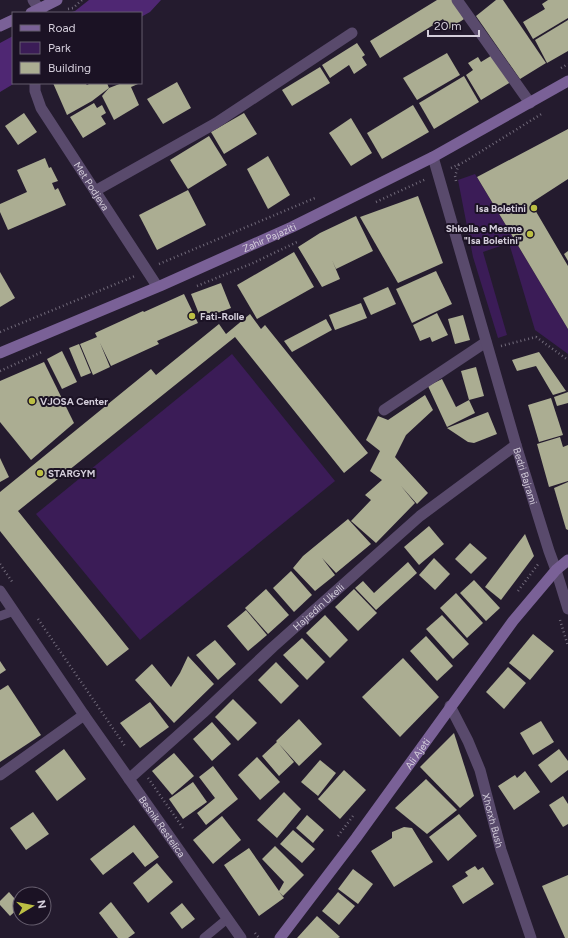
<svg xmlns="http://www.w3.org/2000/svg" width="568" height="938" font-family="Figtree,sans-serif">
  <rect width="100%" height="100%" fill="#241b2e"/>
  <g fill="#3b1c57">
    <path d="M475,174L568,329V354L535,330L509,243L483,252L507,335L498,338L473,257L458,180Z"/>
    <path d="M232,354L335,481L140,640L36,514Z"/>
  </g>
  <g fill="#4f2773">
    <path d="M89,0H161L150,12L141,17V13H69L75,11Z"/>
    <path d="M13,36V83H15L0,92V43Z"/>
  </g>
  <g fill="#abad92">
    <path d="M437,0H453L464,19L449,29L443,19L380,58L370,41Z"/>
    <path d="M496,0H503L546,63L520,79L476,16Z"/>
    <path d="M548,0H568V18L533,39L523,22L545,9L542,4Z"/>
    <path d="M568,20V51L547,63L535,40Z"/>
    <path d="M357,43L365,55L362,57L367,65L354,74L349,65L330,78L322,65Z"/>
    <path d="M447,53L460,75L417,100L403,78Z"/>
    <path d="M494,54L511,82L481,100L466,75L473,70L468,63L478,57L481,62Z"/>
    <path d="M320,67L330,83L292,106L282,90Z"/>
    <path d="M464,76L479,102L434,129L419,103Z"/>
    <path d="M177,82L191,108L163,124L147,99Z"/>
    <path d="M53,83H85L87,85L91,83H107L109,88L92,101L67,115Z"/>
    <path d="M122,83H138V84L131,87L139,105L114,120L102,96L109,88Z"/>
    <path d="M94,103L97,108L102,105L106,113L101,116L106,124L83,138L70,117Z"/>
    <path d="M413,105L429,132L382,159L367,133Z"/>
    <path d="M24,113L37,132L18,145L5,126Z"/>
    <path d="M244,113L257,134L224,154L211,132Z"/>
    <path d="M351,118L372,153L351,166L329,133Z"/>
    <path d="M568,129V179L531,203L568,266V329L477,177Z"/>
    <path d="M209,136L227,165L188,189L170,160Z"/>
    <path d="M268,156L290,195L268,209L247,169Z"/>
    <path d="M45,158L49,168L51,167L58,181L52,183L55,190L58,188L66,205L8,230L0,212V204L27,192L17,170Z"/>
    <path d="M188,190L206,225L157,250L139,215Z"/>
    <path d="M418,196L443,263L398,283L360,217Z"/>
    <path d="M356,216L373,251L336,269L332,260L340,279L322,287L298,247L320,233Z"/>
    <path d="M568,251V261L564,254Z"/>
    <path d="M294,252L314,287L257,319L237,285Z"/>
    <path d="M436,271L452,304L412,323L396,289Z"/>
    <path d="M0,272L15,298L0,307Z"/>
    <path d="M221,283L231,308L201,319L191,294Z"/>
    <path d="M388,287L396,304L371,315L363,298Z"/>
    <path d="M184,294L198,323L157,341L159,344L111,366L100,343L110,367L93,375L80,344L97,337L95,333L143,311L144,312Z"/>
    <path d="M361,303L367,318L335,330L329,315Z"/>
    <path d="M437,313L448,335L432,342L430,337L420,341L413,325Z"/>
    <path d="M250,314L261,329L265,325L368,453L344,473L235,337L18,511L129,649L107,666L0,531V492L151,369L156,375L219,324L226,334Z"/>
    <path d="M463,315L470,340L455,344L448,319Z"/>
    <path d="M326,319L332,330L292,352L284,341Z"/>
    <path d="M79,344L91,373L81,377L69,348Z"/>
    <path d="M62,351L77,382L62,389L47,359Z"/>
    <path d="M539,352L566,391L553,395L536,366L517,371L512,360Z"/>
    <path d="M44,362L74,423L31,460L0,422V381Z"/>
    <path d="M476,367L484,396L469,400L461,371Z"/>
    <path d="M442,379L456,407L469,400L475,413L447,427L428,386Z"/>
    <path d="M568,392V403L557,406L554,397Z"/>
    <path d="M425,395L433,410L406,435L395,457L428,493L417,504L401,486L415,503L376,543L351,521L371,500L365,495L382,480L370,471L380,451L366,440L378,416L388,420Z"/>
    <path d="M551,398L563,435L539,442L528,405Z"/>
    <path d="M488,412L497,434L474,443L468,442L447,428Z"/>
    <path d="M560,437L563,447L568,445V481L549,487L537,444Z"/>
    <path d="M0,458L9,477L0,482Z"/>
    <path d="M568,482V530L566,529L554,488Z"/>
    <path d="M348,519L371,544L336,573L322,558L335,575L315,591L293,568L303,556Z"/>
    <path d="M429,526L444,544L419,565L404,547Z"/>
    <path d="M525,534L534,556L501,600L485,587Z"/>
    <path d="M470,543L487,558L471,574L455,559Z"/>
    <path d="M434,558L450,574L435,590L419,575Z"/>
    <path d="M408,562L417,573L376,610L355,588L363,581L374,593Z"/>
    <path d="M291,571L312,595L294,612L273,588Z"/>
    <path d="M474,580L500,608L486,621L460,593Z"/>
    <path d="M266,589L289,615L268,634L245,608Z"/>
    <path d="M354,589L377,613L358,631L335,607Z"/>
    <path d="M456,593L483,623L467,638L440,608Z"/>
    <path d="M246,610L267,635L248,651L227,626Z"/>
    <path d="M325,615L348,640L330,658L306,633Z"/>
    <path d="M442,615L469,644L453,659L426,629Z"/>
    <path d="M533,634L554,651L530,680L509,663Z"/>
    <path d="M426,636L453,666L437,681L410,651Z"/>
    <path d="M302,638L325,662L307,680L283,655Z"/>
    <path d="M215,640L236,664L218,680L196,655Z"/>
    <path d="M188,656L214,684L174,723L135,680L152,664L171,687L180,673Z"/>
    <path d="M403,658L439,697L400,737L362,697Z"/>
    <path d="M0,661L6,670L0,674Z"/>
    <path d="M276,662L299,686L281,704L258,680Z"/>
    <path d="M508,667L526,683L504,709L486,692Z"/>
    <path d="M8,685L41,735L0,762V690Z"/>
    <path d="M233,699L257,723L238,741L215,717Z"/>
    <path d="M150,702L169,727L140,748L120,723Z"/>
    <path d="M299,719L322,744L299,766L279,744L294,762L279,776L262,756L277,742L276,741Z"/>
    <path d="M541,721L554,742L533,755L520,733Z"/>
    <path d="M212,722L231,744L212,761L193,739Z"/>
    <path d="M454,733L474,796L460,808L420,767Z"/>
    <path d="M64,749L86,779L57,801L35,771Z"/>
    <path d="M559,749L568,761V770L551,783L538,765Z"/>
    <path d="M174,753L194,776L172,795L152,771Z"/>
    <path d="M257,757L280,782L260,800L238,775Z"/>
    <path d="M320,760L336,773L318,796L301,782Z"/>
    <path d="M213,766L238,799L206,825L197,813L215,798L199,777Z"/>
    <path d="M344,770L366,790L340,819L318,799Z"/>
    <path d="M525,771L540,792L514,810L498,786L515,775L517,778Z"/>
    <path d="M426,779L457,810L427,834L395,808Z"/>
    <path d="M193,782L207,802L183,819L169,799Z"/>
    <path d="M284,792L301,809L277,838L257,820Z"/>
    <path d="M563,796L568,804V824L563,827L549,805Z"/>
    <path d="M33,812L49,834L26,850L10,828Z"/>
    <path d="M459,814L477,836L448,861L429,837Z"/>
    <path d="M307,815L324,830L313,843L296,828Z"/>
    <path d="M222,816L241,840L213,864L193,840Z"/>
    <path d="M134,825L159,857L145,867L133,852L103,875L90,859Z"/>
    <path d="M404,827L412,828L433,862L394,887L371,851L392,838V832Z"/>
    <path d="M293,830L315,849L302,863L280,844Z"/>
    <path d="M275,846L304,875L283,896L279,892L284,898L259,916L224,865L249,848L279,891L284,882L262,859Z"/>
    <path d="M157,863L173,882L148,903L133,883Z"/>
    <path d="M475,866L478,870L483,867L494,884L463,904L452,886L468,876L465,872Z"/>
    <path d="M353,869L373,884L358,904L338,889Z"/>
    <path d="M568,875V938H565L542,886Z"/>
    <path d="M9,892L20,905V907L10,916L0,905V901Z"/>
    <path d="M338,892L355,906L339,925L322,911Z"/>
    <path d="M111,902L135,933L128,938H118L99,913Z"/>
    <path d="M182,903L195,919L182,929L170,913Z"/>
    <path d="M317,916L340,937L338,938H297Z"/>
  </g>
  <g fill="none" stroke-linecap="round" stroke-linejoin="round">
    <g stroke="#716a7a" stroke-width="2.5" stroke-dasharray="1 3" stroke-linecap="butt">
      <path d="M68,9L73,8L82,0"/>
      <path d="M561,68L568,64"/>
      <path d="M451,168L464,162L543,113"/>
      <path d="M456,181L455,176L459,164"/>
      <path d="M376,202L426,179"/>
      <path d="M159,264L315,198"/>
      <path d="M197,286L253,263L297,242"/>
      <path d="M0,332L135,276"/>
      <path d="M501,346L536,337L568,360"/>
      <path d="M0,371L42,352"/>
      <path d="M0,564L13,583"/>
      <path d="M518,591L539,563"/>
      <path d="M38,619L125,746"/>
      <path d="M560,620L568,646"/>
      <path d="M148,778L183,828"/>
      <path d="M338,836L353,816"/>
      <path d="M255,933L259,938"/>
    </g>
    <g stroke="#594a6c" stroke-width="9">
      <path d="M0,616L14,611"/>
      <path d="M204,938L227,919"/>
    </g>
    <g stroke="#594a6c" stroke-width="11">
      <path d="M33,0L42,13"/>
      <path d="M457,0L530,103"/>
      <path id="s1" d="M35,83V91L41,108L157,286"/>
      <path d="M95,191L216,123L352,33"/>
      <path d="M384,410L486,342"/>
      <path d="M556,570L568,609"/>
      <path id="s2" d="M450,706L468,741L480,770L501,850L531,938"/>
      <path d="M0,775L84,715"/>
      <path id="s3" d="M129,779L203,713L273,647L420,516L516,445"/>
    </g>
    <g stroke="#594a6c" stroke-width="11">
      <path id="s4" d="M433,157L516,445L549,551L556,570"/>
      <path id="s5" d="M0,591L84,715L241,938"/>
    </g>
    <g stroke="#7a6197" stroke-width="11">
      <path d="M31,13L57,0"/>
      <path d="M0,26L13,20"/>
      <path id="s6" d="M0,353L160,286L292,227L433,157L568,81"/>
      <path id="s7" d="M280,938L356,838L513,621L556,570L568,560"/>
    </g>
  </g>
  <g fill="#bcbf44" stroke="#1b1224" stroke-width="1.5">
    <circle cx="534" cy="208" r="4"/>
    <circle cx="530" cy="234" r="4"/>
    <circle cx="192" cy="316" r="4"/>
    <circle cx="32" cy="401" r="4"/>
    <circle cx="40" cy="473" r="4"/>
  </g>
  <g text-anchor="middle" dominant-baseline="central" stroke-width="4" stroke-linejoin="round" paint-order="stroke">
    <g font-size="10" fill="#d4cedb" stroke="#1b1224">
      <text stroke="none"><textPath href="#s1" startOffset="119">Met Podjeva</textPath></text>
      <text stroke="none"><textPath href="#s6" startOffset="293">Zahir Pajaziti</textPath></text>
      <text stroke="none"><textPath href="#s4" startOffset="332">Bedri Bajrami</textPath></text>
      <text stroke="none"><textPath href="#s3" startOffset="256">Hajredin Ukelli</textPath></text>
      <text stroke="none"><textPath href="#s7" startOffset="230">Ali Ajeti</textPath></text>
      <text stroke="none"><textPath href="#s2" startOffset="123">Xhorxh Bush</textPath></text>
      <text stroke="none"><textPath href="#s5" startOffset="286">Besnik Restelica</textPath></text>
    </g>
    <g font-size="10" font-weight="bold" fill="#d4cedb" stroke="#1b1224" text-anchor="start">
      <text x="526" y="208" text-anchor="end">Isa Boletini</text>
      <text x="522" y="228" text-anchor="end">Shkolla e Mesme<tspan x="522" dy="12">"Isa Boletini"</tspan></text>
      <text x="200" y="316">Fati-Rolle</text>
      <text x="40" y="401">VJOSA Center</text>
      <text x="48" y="473">STARGYM</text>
    </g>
  </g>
  <rect x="12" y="12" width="130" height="72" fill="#1b1224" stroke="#655d6d"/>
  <rect x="20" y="25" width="20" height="6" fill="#7a6197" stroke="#655d6d"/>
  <text x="48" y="32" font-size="12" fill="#d4cedb">Road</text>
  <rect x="20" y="42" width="20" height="12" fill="#3b1c57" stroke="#655d6d"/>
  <text x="48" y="52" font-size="12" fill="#d4cedb">Park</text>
  <rect x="20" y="62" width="20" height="12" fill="#abad92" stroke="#655d6d"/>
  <text x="48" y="72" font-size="12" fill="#d4cedb">Building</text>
  <g transform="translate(32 906) rotate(80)"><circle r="19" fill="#1b1224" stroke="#655d6d"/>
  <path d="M0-3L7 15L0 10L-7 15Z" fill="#bcbf44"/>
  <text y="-6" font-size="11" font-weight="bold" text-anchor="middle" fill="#d4cedb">N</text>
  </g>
  <path d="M428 30v6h51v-6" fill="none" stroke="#d4cedb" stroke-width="2"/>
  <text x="434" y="30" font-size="12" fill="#d4cedb" stroke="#1b1224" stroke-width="3" paint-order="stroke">20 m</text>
</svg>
